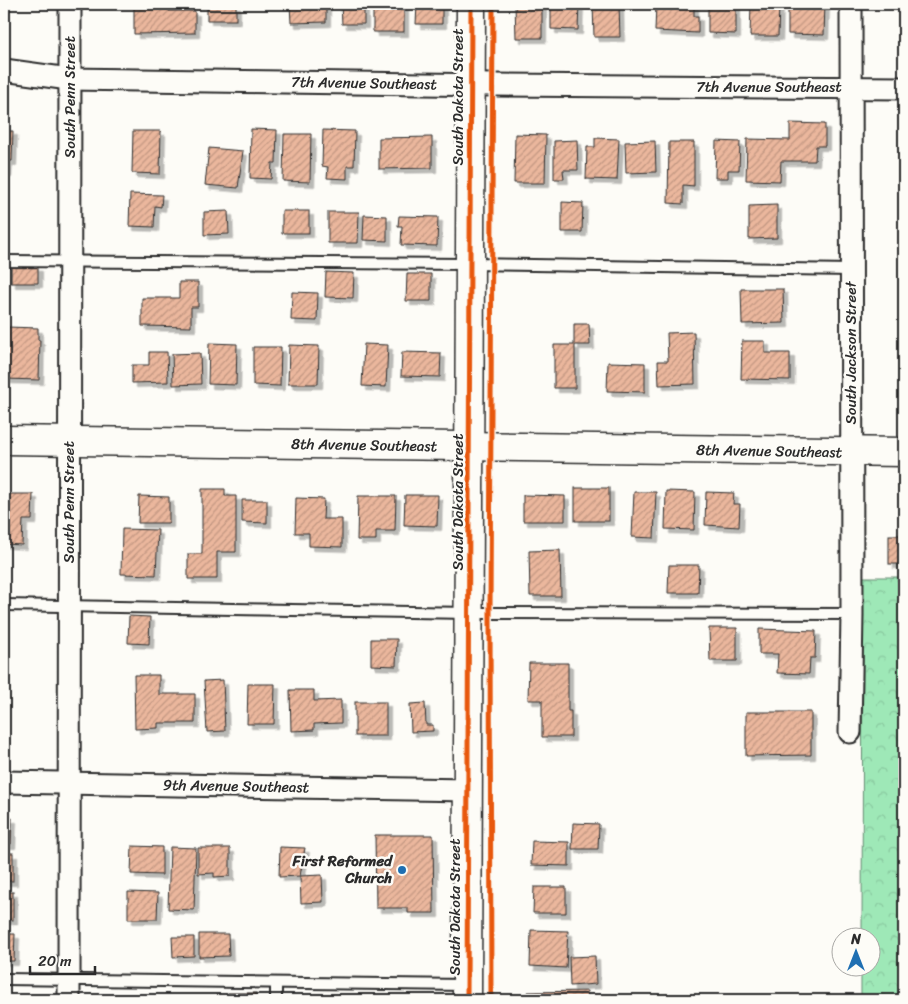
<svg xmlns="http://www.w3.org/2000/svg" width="908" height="1004" font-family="Sriracha,sans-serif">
  <defs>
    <pattern id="park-crowns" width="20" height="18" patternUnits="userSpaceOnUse" patternTransform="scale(1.25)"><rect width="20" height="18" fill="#9ee8b7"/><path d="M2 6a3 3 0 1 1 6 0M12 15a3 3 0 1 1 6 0" fill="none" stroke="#88c79e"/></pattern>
    <pattern id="building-hatch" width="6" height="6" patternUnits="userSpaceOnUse" patternTransform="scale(1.25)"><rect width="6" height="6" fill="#ebb79d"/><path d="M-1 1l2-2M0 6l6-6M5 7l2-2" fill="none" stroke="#bf9580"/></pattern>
    <filter id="shadow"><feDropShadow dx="4.5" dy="4.5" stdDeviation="0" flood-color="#0004"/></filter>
  </defs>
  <rect width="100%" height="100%" fill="#fdfcf7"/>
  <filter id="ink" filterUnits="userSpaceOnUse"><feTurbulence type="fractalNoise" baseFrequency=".02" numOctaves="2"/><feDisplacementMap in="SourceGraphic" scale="10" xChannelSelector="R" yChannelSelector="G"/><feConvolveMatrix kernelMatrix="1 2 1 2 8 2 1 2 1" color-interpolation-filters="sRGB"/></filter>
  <g filter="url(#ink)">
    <path fill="url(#park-crowns)" stroke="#648a71" d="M863,577H904V1000H861V967L870,966V936H862Z"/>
    <g fill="url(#building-hatch)" stroke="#2b2b2b" filter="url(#shadow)">
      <path d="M149,4H169V11H195V33L134,34V7H149Z"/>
      <rect x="207" y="4" width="29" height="16"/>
      <path d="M290,4H326V22L291,23Z"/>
      <path d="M341,4H364V24H342Z"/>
      <rect x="373" y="4" width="31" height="28"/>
      <path d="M417,4H442V24H416Z"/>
      <path d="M515,4H542V38H516Z"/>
      <path d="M551,4H579L578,30L551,29Z"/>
      <path d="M593,4H619L620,37H594Z"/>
      <path d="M656,4H694V16H698V33L655,31Z"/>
      <path d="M708,4H736V34L708,33Z"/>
      <path d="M751,4H779L778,36H750Z"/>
      <path d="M788,4H825L824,35L788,34Z"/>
      <path d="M790,123L825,124V146H816L815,161H781L780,181L746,180L747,139L790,140Z"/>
      <path d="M251,129L277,130L276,163H272L271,179L250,178Z"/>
      <path d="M323,130L355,131L354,166H347V179L327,178L328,167L322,166Z"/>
      <path d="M4,131H13L12,161H8L7,173H4Z"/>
      <path d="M133,131H161L160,174L132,173Z"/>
      <path d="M284,134H311L310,182L283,181Z"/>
      <path d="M515,134L546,135L545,183H514Z"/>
      <path d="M432,137V168L379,169V138Z"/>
      <path d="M595,138L619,139L617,180L586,179L587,147H595Z"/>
      <path d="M577,140L578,170H563L564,179H554V141Z"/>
      <path d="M655,141L656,172L626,173L625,142Z"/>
      <path d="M716,141L740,142L739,170H728V178H715Z"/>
      <path d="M669,142H694V186L683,185V204L668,203Z"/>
      <path d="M209,148L243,151L238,188L205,185Z"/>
      <path d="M130,194L162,195L161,207L155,206L154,227L129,226Z"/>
      <path d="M562,202L583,203L582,232H562Z"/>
      <path d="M777,205V238L749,239V206Z"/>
      <path d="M228,211L229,234L204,235V212Z"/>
      <rect x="282" y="211" width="27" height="22"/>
      <path d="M328,212H359L358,243H328Z"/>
      <path d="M364,215L387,216V241L363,240Z"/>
      <path d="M399,216L438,217L437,246L401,245L402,226H398Z"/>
      <path d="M11,266L38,267V283H11Z"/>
      <path d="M326,272L354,273L353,298L325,297Z"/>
      <path d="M407,274H431V301H406Z"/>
      <path d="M179,282H198V307H191V327L142,326V298H179Z"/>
      <path d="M741,289H783L784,323L742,324Z"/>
      <path d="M292,292L318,293L317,321L291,320Z"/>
      <path d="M574,324H589L590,345H575V388H554V345H574Z"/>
      <path d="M7,327L38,328V340H40L39,380L5,379Z"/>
      <path d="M694,332L695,384L659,385L658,361H668L667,333Z"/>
      <path d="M742,341H765V353H790V380L741,379Z"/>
      <path d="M209,343L237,344L236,385L208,384Z"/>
      <path d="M364,344L388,345L386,387L362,386Z"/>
      <path d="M289,345L319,346L318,384H288Z"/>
      <path d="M253,347H281L280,386L253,385Z"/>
      <path d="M149,352H167L168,382L132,383V365H149Z"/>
      <path d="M402,352L441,353L440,377L401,376Z"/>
      <path d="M200,353L201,384L173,385L172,354Z"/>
      <path d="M608,362L645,363V392L607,391Z"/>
      <rect x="575" y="488" width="34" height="33"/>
      <path d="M202,489H225V496H236V552H217V579H188V554H202Z"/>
      <path d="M666,491L695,492L694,530L665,529Z"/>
      <path d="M634,492H656L654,538L632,537Z"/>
      <path d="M706,492L734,493L733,504H740L739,527L705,525Z"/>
      <path d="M4,494H33L32,520H23L22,545L4,544Z"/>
      <path d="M405,495H438L437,526L404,525Z"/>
      <path d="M523,495L565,496V521H523Z"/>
      <path d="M139,496L169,497V523H138Z"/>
      <path d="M358,496H396L395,531H376V540H357Z"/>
      <path d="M296,498L324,499L323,519H342V547L309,546V533H295Z"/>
      <path d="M242,500H267V523L242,522Z"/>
      <path d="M122,529L158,530L156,575L121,574Z"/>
      <rect x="889" y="535" width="15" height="29"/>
      <path d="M560,550L561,596H530L529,551Z"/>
      <path d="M669,565H699L698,593H668Z"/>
      <path d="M129,616L150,617L149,644L128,643Z"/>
      <path d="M709,628H737V661H710Z"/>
      <path d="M759,629L816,631L815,658H810L809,674L777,673L778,654H759Z"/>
      <path d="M371,639H397L396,666L371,665Z"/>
      <path d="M529,663H568V711H571V737H542V700H528Z"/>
      <path d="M134,675H159V694H195V723H158V728L135,729Z"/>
      <path d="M223,680L225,731L207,732L204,681Z"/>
      <path d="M248,684H275L274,724H247Z"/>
      <path d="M290,690H314V701L341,700V723L314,724V730L291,731Z"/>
      <rect x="355" y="702" width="31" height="34"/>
      <path d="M425,703L426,725H433V731L411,732L410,704Z"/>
      <path d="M746,712H811V755L746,756Z"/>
      <path d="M4,818H12L11,844H4Z"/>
      <path d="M573,823L599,824L598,849H572Z"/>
      <path d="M375,835H433L434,913H408V908H376Z"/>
      <path d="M532,841L569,842V866L531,865Z"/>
      <path d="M132,846L162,847V875L131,874Z"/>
      <path d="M170,847L196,848L194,910L168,909Z"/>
      <path d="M280,847L305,848L300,876L279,877Z"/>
      <path d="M198,848H230V876L214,877V873L198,874Z"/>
      <rect x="4" y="853" width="9" height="28"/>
      <path d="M322,875L323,902L301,903L300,876Z"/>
      <path d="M534,887H566V913H533Z"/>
      <rect x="4" y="892" width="9" height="28"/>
      <path d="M128,892L158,893L157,919H128Z"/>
      <path d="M531,930L568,931L566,968L530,966Z"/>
      <path d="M4,934H15L14,961H4Z"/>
      <path d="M199,934H228L229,956L199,957Z"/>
      <path d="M172,937H194V956L173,957Z"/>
      <path d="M595,956L596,984L570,986L569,957Z"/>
      <path d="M587,991V1000H528V992Z"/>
      <rect x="228" y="993" width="28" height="7"/>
      <path d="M126,997L177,999V1000H126Z"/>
    </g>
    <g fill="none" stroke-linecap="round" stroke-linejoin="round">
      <defs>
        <g id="lane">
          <path d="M4,261L471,264L851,270"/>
          <path d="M4,605L470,613L852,614"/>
          <path d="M4,979L466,985"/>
          <path d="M276,983V1000"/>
        </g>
        <g id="street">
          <path d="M4,70L69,79L493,85L904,88"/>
          <path d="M850,732L852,614L851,4"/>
          <path d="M4,782L468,790"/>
          <path d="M69,1000L70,4"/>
        </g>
        <g id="secondary">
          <path d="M4,440L904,452"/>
          <path d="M467,1000L471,4"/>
        </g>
      </defs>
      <use href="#lane" stroke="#2b2b2b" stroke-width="14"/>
      <use href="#street" stroke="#2b2b2b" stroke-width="25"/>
      <use href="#secondary" stroke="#2b2b2b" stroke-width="31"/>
      <use href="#lane" stroke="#fdfcf7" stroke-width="10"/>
      <use href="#street" stroke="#fdfcf7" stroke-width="21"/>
      <use href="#secondary" stroke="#fdfcf7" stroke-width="28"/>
      <defs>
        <g id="cycleway">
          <path d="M467,1000L471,4"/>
          <path d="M491,1000L490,613L493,4"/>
        </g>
      </defs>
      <use href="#cycleway" stroke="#fdfcf7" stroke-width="8"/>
      <use href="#cycleway" stroke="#e8590c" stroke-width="5"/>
    </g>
  </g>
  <circle fill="#1f6fb2" stroke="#fdfcf7" stroke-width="2" cx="402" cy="870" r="5"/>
  <g text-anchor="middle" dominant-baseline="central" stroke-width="5" stroke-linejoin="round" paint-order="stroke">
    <g font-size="15" fill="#2b2b2b" stroke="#fdfcf7">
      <text transform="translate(364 83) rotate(1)">7th Avenue Southeast</text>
      <text x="769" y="87">7th Avenue Southeast</text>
      <text transform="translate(70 97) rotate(-90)">South Penn Street</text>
      <text transform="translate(458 97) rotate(-90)">South Dakota Street</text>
      <text transform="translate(851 353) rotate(-90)">South Jackson Street</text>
      <text transform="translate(364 445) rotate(1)">8th Avenue Southeast</text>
      <text transform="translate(769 451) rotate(1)">8th Avenue Southeast</text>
      <text transform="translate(69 502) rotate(-90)">South Penn Street</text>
      <text transform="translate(458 502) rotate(-90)">South Dakota Street</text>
      <text transform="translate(236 786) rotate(1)">9th Avenue Southeast</text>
      <text transform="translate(455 907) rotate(-90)">South Dakota Street</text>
    </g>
    <g font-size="15" font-weight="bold" fill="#2b2b2b" stroke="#fdfcf7" text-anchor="end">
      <text x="392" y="861">First Reformed<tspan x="392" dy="17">Church</tspan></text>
    </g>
  </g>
  <rect width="908" height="1004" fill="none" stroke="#fdfcf7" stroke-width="20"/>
  <rect x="10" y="10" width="888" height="984" fill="none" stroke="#2b2b2b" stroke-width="2" filter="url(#ink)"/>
  <g transform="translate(856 952)"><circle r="24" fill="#fdfcf7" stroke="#a9a8a5"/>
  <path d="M0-4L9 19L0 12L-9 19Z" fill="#1f6fb2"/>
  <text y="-8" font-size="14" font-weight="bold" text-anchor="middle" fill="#2b2b2b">N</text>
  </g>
  <path d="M30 966v8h65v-8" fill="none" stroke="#2b2b2b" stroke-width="2.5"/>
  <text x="38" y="966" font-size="15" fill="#2b2b2b" stroke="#fdfcf7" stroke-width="4" paint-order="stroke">20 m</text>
</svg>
